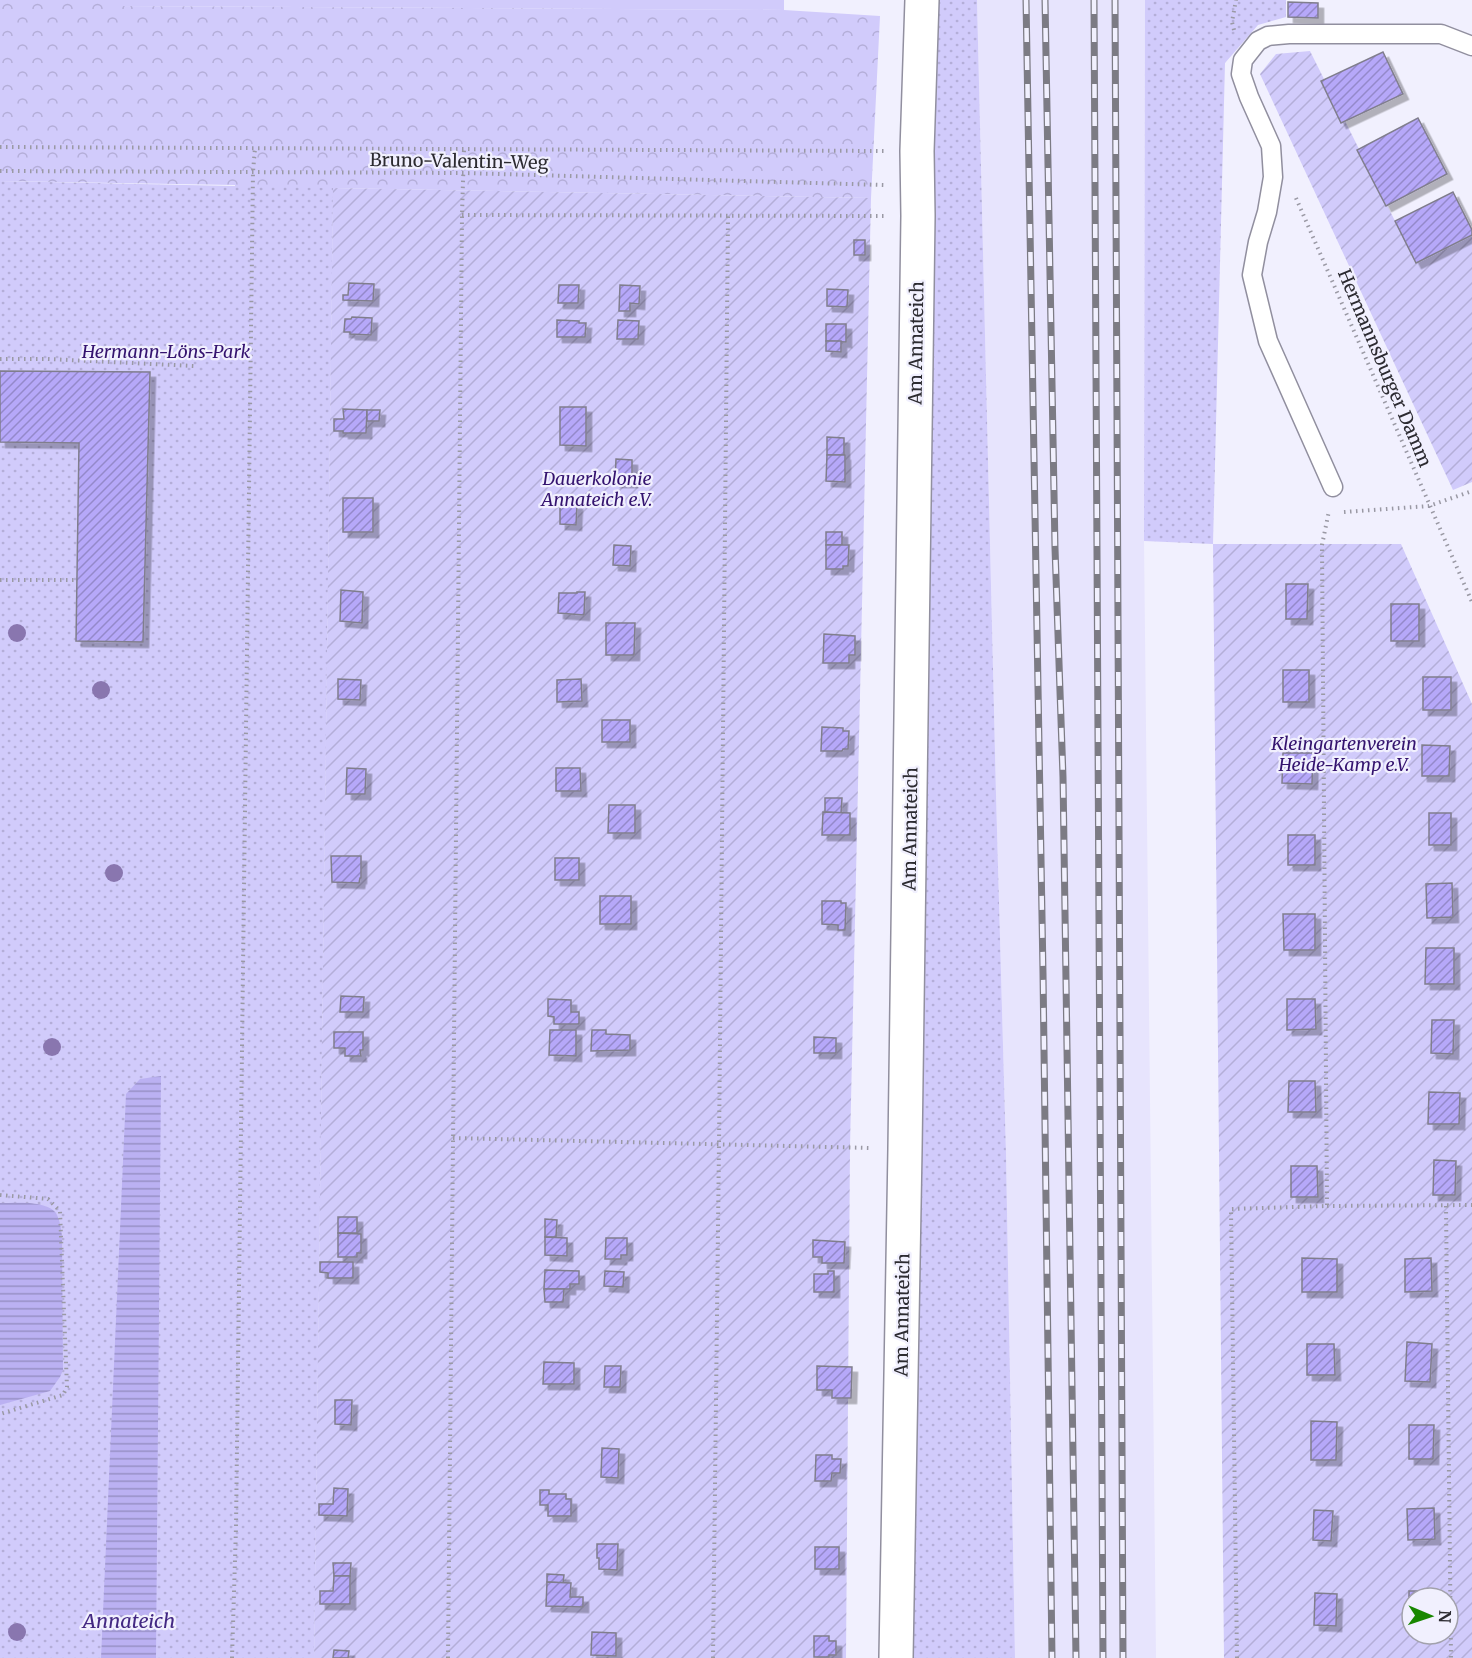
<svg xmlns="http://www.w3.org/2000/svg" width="1472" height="1658" font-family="Merriweather,serif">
  <defs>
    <pattern id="forest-crowns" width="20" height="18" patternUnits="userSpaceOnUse" patternTransform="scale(1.5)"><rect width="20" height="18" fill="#d1cbfb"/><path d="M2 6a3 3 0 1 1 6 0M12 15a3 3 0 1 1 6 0" fill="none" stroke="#b4aed8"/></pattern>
    <pattern id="park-dots" width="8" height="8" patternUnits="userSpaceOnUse" patternTransform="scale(1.5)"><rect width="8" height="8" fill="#d1cbfb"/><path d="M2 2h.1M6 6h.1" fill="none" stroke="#b4aed8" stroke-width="1.8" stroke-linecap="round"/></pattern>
    <pattern id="garden-furrows" width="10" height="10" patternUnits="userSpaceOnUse" patternTransform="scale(1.5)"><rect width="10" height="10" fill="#d1cbfb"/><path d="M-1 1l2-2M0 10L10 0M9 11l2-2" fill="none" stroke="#b4aed8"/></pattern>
    <pattern id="water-rules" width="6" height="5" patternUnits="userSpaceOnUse" patternTransform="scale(1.5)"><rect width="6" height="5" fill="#bbb1f2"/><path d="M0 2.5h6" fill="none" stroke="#9890c5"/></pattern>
    <pattern id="building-hatch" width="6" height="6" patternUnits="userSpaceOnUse" patternTransform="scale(1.5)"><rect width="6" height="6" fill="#b6a8f9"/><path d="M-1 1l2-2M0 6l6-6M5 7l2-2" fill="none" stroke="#9489ca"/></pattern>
    <filter id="shadow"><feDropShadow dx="5.5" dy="5.5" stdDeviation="0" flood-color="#0004"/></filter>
  </defs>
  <rect width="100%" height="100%" fill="#f1f0fe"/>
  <path fill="#e7e4fd" d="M977,0H1145L1144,541L1156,1658H1015L1006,1153L996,794Z"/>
  <path fill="#d1cbfb" d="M114,0H784V10L114,6Z"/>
  <path fill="url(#forest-crowns)" d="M0,0H114V6L784,10L880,16L871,198L333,188L314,1658L235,185L0,181Z"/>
  <g fill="url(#park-dots)">
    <path d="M933,0H977L996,794L1006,1153L1015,1658H912Z"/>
    <path d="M1145,0H1286V17L1258,25L1225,63L1213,544L1144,541Z"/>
    <path d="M0,181L333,188L314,1658H0Z"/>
  </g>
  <g fill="url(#garden-furrows)" fill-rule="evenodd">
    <path d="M1310,51L1416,263L1472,234V482L1453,490L1260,74L1276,54Z"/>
    <path d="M333,188L871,198L850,1147L846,1658H314Z"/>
    <path d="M1213,544H1401L1472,704V1658H1224ZM1412,1598H1448V1634H1412Z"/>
  </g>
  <g fill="url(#water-rules)">
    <path d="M161,1076L156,1658H101L126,1094L140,1079Z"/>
    <path d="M0,1203C15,1203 46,1200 56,1213C60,1220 61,1229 62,1236L63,1370L60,1377L50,1391L0,1405Z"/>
  </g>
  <g fill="url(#building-hatch)" stroke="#807e8d" stroke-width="1.5" filter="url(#shadow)">
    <path d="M1288,2L1318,3V18L1288,17Z"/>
    <path d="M1383,52L1403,94L1341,123L1321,81Z"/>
    <path d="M1418,118L1447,174L1386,206L1357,150Z"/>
    <path d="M1453,192L1472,230V235L1416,263L1395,221Z"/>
    <rect x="854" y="240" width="11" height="15"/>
    <path d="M349,283L374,284L373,301L343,300V295H348Z"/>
    <path d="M559,285H579L578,303H558Z"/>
    <path d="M620,285L640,286L639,304L630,303V311H619Z"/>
    <path d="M827,289L848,290L847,307L827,306Z"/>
    <path d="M352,317L372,318L371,335L350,334V332H344L345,319H351Z"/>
    <path d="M557,320L579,321V323H586L585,337H557Z"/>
    <path d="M618,320L639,321L638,339H617Z"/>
    <path d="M826,324H846V342L826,341Z"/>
    <path d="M826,341H841V352L826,351Z"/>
    <path d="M0,371L150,372L143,642L76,641L79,443L0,442Z"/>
    <path d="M560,407H586V446L560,445Z"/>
    <path d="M343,409L367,410L366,433H343V431H334V419H344Z"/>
    <path d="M367,410H380L379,421H367Z"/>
    <path d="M827,437L844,438V455H827Z"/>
    <path d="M827,455H845V482L826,481Z"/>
    <path d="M616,459L632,460V482H615Z"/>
    <rect x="343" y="498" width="30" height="34"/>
    <path d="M560,504H577L576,525L560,524Z"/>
    <rect x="826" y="532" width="16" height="13"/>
    <path d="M614,545L631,546L630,566L613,565Z"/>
    <path d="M826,545H849L848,566H843V569H826Z"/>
    <path d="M1286,584H1308L1307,619H1286Z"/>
    <path d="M341,590L363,592L362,623L340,621Z"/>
    <path d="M577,592H585L584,615L558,613L559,593H577Z"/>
    <rect x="1391" y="604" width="28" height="37"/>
    <path d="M606,623H635L634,655H606Z"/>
    <path d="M824,634L855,636V655H849V663H823Z"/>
    <rect x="1283" y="670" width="26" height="32"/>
    <rect x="1423" y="677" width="28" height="33"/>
    <path d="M338,679L361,680L360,700L338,699Z"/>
    <path d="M581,679L582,701L557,702V680Z"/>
    <rect x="602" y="720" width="28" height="22"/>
    <path d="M822,727L843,728V731H849L848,749H843L842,751H821Z"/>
    <path d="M1422,745L1450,746L1449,776H1422Z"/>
    <path d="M1283,753H1313L1312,784L1282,783Z"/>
    <path d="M347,768L366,769L365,794H346Z"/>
    <path d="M556,768H580L581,791H556Z"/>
    <path d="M825,798H842L841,813L825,812Z"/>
    <path d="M609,805H635V833H608Z"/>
    <path d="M823,812L850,813V835H822Z"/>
    <rect x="1429" y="813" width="22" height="32"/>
    <rect x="1288" y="835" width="27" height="30"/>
    <path d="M331,856H361V878H360L359,883L332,882Z"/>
    <rect x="555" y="858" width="24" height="22"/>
    <path d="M1452,883L1453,917L1427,918L1426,884Z"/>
    <rect x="600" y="896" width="31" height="28"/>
    <path d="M822,901H841V903H846L845,930H838V925L822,924Z"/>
    <path d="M1283,914H1315V950H1284Z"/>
    <path d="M1426,948H1454V984H1425Z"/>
    <path d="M341,996L364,997L363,1012H340Z"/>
    <path d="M548,999L571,1000V1012H579V1024H554V1017L548,1016Z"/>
    <path d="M1287,999H1315L1316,1029L1287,1030Z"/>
    <path d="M1432,1020H1454L1453,1054L1431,1053Z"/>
    <path d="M550,1030H576V1056L549,1055Z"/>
    <path d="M592,1030H606V1034L630,1035V1050L591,1051Z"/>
    <path d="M334,1032H363V1050H360L361,1056H345V1048H334Z"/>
    <path d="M814,1037L836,1038V1053H814Z"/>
    <path d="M1289,1081H1315L1316,1112H1288Z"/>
    <path d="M1429,1092L1460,1093L1459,1124H1428Z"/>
    <path d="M1434,1160L1456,1161L1455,1195H1433Z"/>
    <path d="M1291,1166H1317L1318,1197H1291Z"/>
    <rect x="338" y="1217" width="19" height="16"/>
    <path d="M545,1219L557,1220L556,1237H545Z"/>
    <path d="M338,1233L361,1234V1253H357V1257H338Z"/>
    <path d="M545,1237L567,1238V1256L545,1255Z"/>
    <path d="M606,1238H627V1255H621V1259H605Z"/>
    <path d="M813,1240L845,1242L844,1263H822V1257H813Z"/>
    <path d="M1302,1258L1337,1259V1292H1302Z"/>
    <path d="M1431,1258L1432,1291L1405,1292V1259Z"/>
    <path d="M320,1262H353V1278H328V1273L320,1272Z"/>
    <path d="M545,1270L579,1271V1284H570V1289H544Z"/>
    <path d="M605,1271L624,1272L623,1287L604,1286Z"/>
    <path d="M828,1271H834V1292H814V1274H828Z"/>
    <path d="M544,1289H564L563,1302H545Z"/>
    <path d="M1407,1342L1432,1344L1430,1382L1405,1381Z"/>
    <path d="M1307,1344H1334L1335,1375H1307Z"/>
    <path d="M544,1362L574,1363V1384H543Z"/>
    <path d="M605,1366H621L620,1387H604Z"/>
    <path d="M817,1366L852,1367L851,1398H832V1390H817Z"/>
    <path d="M335,1400H352L351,1425L335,1424Z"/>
    <path d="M1311,1421L1337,1422L1336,1460H1311Z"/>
    <path d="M1409,1425H1434L1433,1459H1409Z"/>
    <path d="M602,1448L619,1449L618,1478L601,1477Z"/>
    <path d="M816,1455H832V1459H841L840,1473H832L831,1481H815Z"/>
    <path d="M334,1488L348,1489L347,1516L319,1515V1504H333Z"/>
    <path d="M540,1490H549V1494H566V1499H571V1516H548V1505H540Z"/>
    <path d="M1434,1508L1435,1539L1408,1540L1407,1509Z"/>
    <path d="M1314,1510L1333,1511L1331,1541L1313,1540Z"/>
    <path d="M597,1544H618L617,1570L599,1569V1558H597Z"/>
    <rect x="815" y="1547" width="24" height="22"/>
    <path d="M333,1563H351L350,1576H334Z"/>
    <path d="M547,1574L564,1575L563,1583L547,1582Z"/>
    <path d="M334,1576H350V1604H320V1591H333Z"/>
    <path d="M547,1582L571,1583L570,1597H583V1607L546,1606Z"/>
    <path d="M1409,1591H1436V1598H1412V1625H1409Z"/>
    <path d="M1315,1593L1337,1594L1336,1626L1314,1625Z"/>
    <path d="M592,1632L616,1633V1656L591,1655Z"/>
    <path d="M814,1636H829V1641H836V1655H829V1657H814Z"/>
    <path d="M334,1650L349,1651L348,1658H333Z"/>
  </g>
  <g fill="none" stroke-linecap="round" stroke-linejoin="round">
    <defs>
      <path id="service" d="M1333,487L1268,341L1252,275L1258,242L1267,212L1273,177L1271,146L1249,97L1241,74L1243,60L1258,41L1268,36L1289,34H1441L1472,46"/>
      <path id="minor" d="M896,1658L905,1149L918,216L917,151L922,0"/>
    </defs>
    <use href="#service" stroke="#918f9f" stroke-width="21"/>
    <use href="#minor" stroke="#918f9f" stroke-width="36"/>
    <g stroke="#9a99a4" stroke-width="4" stroke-dasharray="1.5 4.5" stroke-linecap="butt">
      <path d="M1234,30L1232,22L1236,0"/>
      <path d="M0,147L884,151"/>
      <path d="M0,171L464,173L884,185"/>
      <path d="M1296,198L1472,602"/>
      <path d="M462,215L884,216"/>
      <path d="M0,359H48L194,366"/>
      <path d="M1344,512L1429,506L1472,491"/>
      <path d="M0,580H77"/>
      <path d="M453,1138L872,1148"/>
      <path d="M0,1195L48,1199L60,1211L67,1387L63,1395L0,1414"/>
      <path d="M1327,1206L1472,1205"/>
      <path d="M1446,1206L1451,1658"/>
      <path d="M232,1658L236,1527L253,172L255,148"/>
      <path d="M448,1658L462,215L464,149"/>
      <path d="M713,1658L719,1144L728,216"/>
      <path d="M1237,1658L1231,1209L1327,1206L1322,545L1329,511"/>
    </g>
    <use href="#service" stroke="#fff" stroke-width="18"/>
    <use href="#minor" stroke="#fff" stroke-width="33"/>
    <defs>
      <g id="rail">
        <path d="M1026,0L1043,973L1052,1658"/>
        <path d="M1045,0L1055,548L1063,777L1076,1658"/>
        <path d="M1094,0L1103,1658"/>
        <path d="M1115,0L1123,1658"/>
      </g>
    </defs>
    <use href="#rail" stroke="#7c7b84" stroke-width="7"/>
    <use href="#rail" stroke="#f1f0fe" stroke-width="4.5" stroke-dasharray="14" stroke-linecap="butt"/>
  </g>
  <g fill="#8976af">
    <circle cx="17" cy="633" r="9"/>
    <circle cx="101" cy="690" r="9"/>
    <circle cx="114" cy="873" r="9"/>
    <circle cx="52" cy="1047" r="9"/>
    <circle cx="17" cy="1632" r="9"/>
  </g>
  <g text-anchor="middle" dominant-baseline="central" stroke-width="4.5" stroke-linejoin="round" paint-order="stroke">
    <g font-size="18" fill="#2c2b31" stroke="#f1f0fe">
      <text transform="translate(459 161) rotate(1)">Bruno-Valentin-Weg</text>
      <text transform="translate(916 343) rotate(-89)">Am Annateich</text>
      <text transform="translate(1385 368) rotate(67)">Hermannsburger Damm</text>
      <text transform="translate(910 829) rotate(-89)">Am Annateich</text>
      <text transform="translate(902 1315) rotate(-89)">Am Annateich</text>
    </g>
    <g font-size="18" font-style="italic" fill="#34136f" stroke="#f1f0fe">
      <text x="166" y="351">Hermann-Löns-Park</text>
      <text x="597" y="478">Dauerkolonie<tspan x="597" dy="21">Annateich e.V.</tspan></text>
      <text x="1344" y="743">Kleingartenverein<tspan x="1344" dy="21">Heide-Kamp e.V.</tspan></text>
    </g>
    <g font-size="20" font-style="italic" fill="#432883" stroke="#f1f0fe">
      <text x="129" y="1620">Annateich</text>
    </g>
  </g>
  <g transform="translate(1430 1616) rotate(92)"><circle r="28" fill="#f1f0fe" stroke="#a2a1ac" stroke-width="1.5"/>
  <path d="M0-4.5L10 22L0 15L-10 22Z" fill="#188700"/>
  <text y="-9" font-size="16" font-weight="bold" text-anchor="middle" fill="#2c2b31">N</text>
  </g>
</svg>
